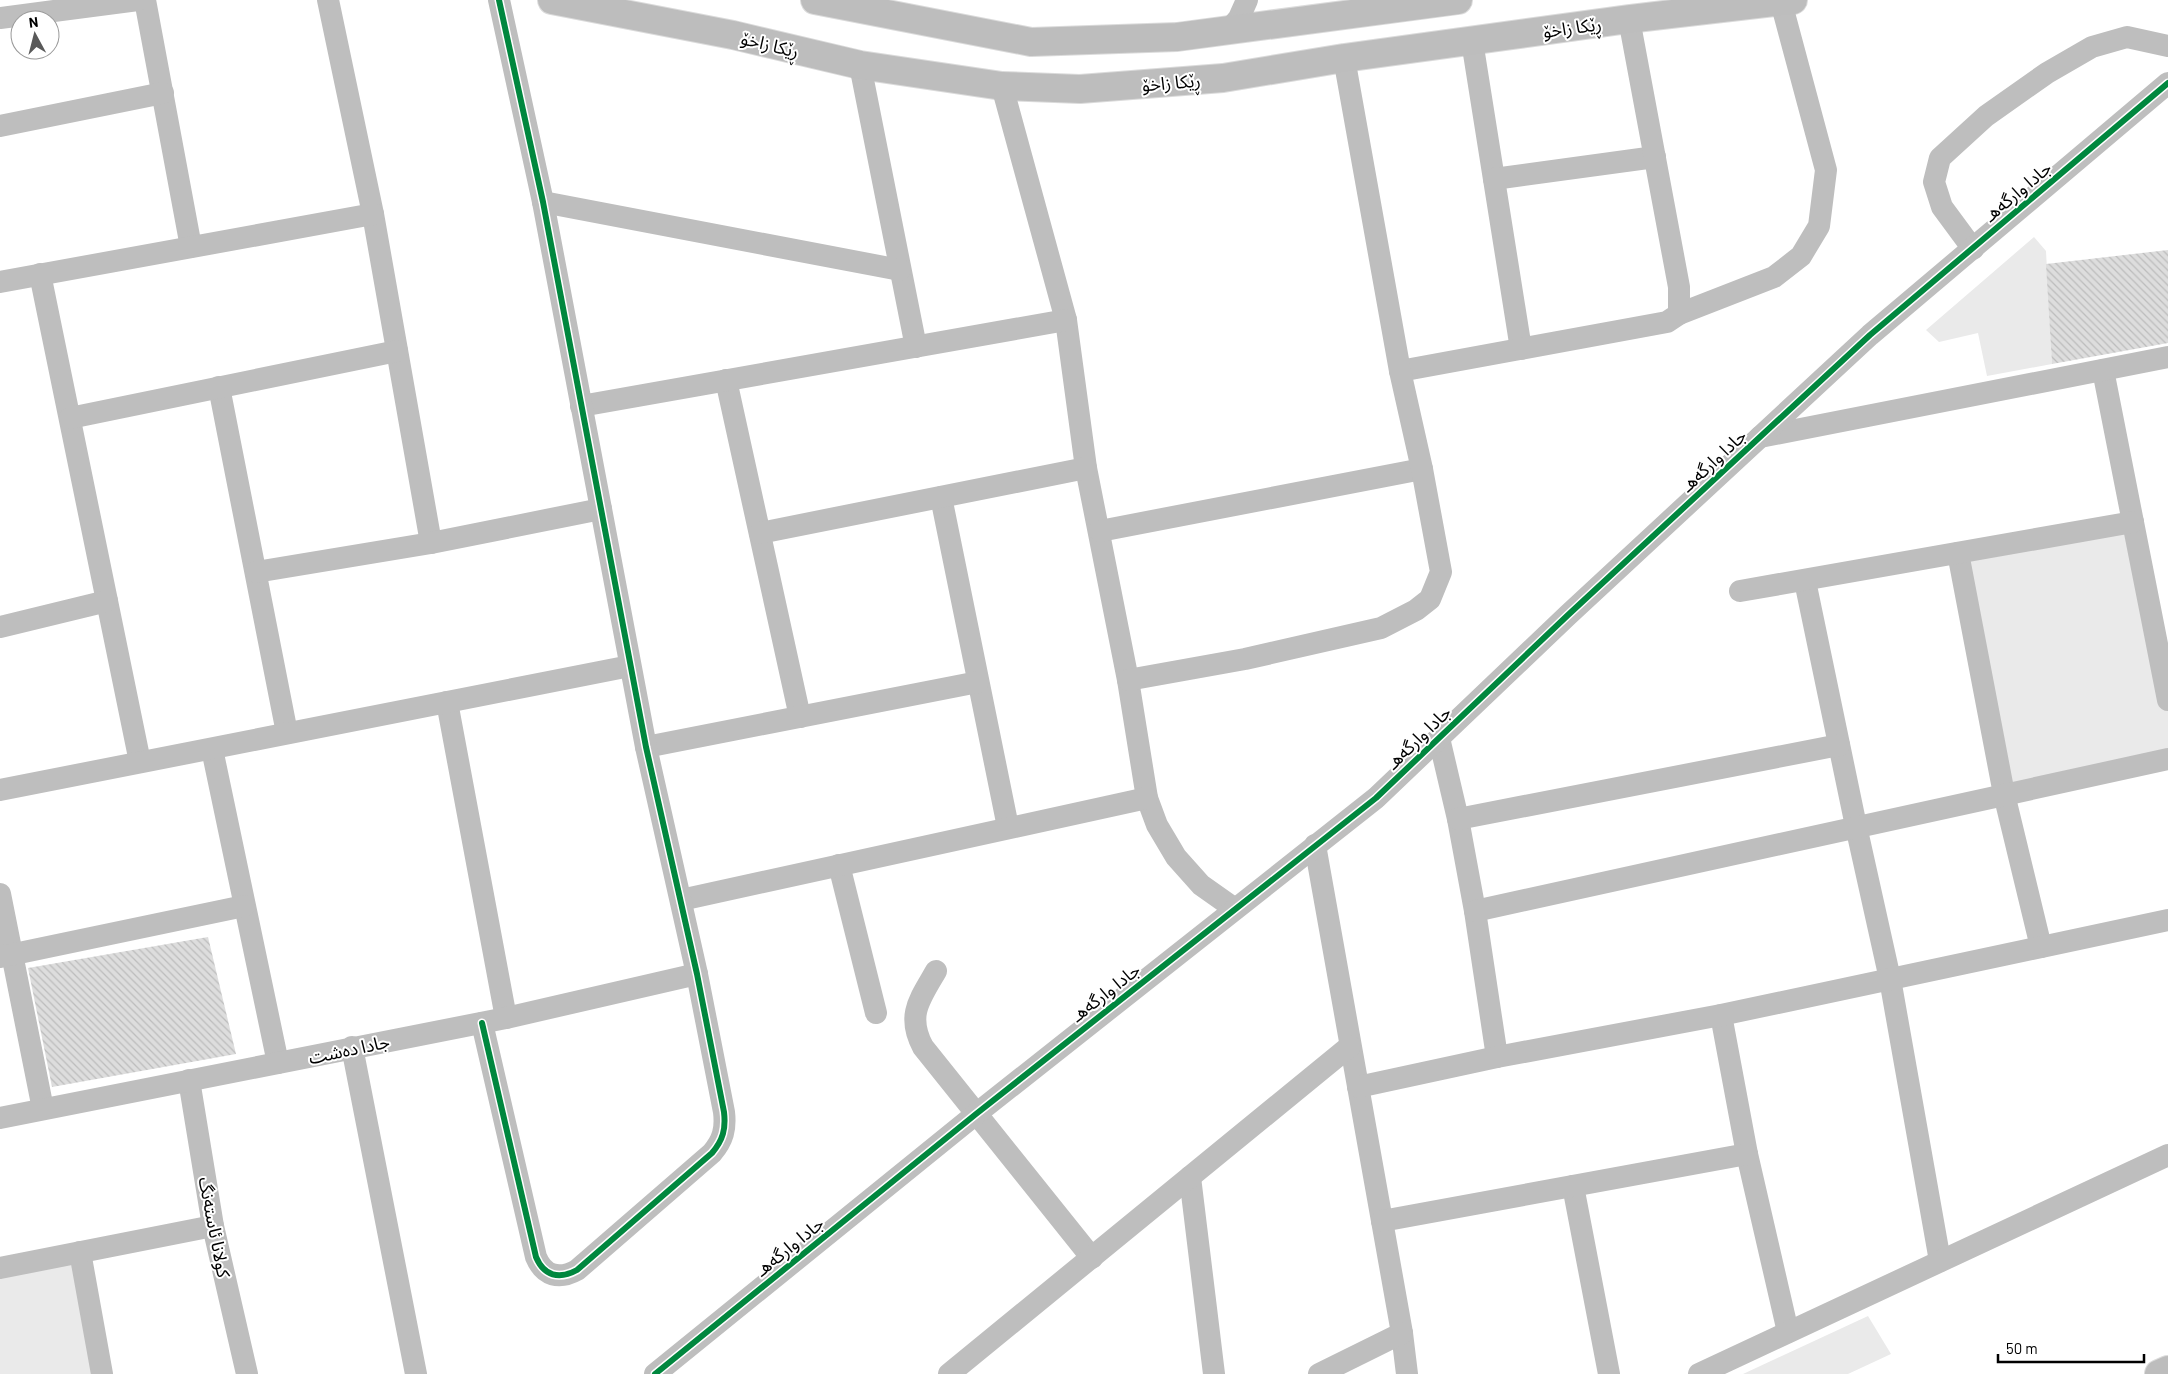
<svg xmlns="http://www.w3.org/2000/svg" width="2168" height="1374" font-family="Barlow,'Noto Sans Arabic',sans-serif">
  <defs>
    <pattern id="building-back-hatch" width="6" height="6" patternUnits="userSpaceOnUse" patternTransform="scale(1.25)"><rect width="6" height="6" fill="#ddd"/><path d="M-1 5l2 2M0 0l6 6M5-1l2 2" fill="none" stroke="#bcbcbc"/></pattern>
  </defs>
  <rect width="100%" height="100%" fill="#fff"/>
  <g fill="#eaeaea">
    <path d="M2034,237L2046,251L2052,364L1987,376L1978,333L1939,342L1926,330Z"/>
    <path d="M2133,522L2168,700V759L2004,794L1958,553Z"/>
    <path d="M80,1252L102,1374H0V1268Z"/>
    <path d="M1868,1316L1891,1354L1848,1374H1743Z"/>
  </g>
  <g fill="url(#building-back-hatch)">
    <path d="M2168,250V343L2052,364L2046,264Z"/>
    <path d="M208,937L236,1054L52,1087L28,968Z"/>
  </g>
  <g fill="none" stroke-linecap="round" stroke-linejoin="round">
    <defs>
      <g id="highway">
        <path d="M552,0L733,35L860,65L1002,86L1080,89L1223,78L1344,58L1629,19L1793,0"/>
        <path d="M815,0L1031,42L1177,37L1458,0"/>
        <path d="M2159,1374L2168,1370"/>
      </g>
    </defs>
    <use href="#highway" stroke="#dbdbdb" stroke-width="30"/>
    <g stroke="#bebebe" stroke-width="22">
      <path d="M145,0L191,247"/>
      <path d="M328,0L373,214L431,543"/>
      <path d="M0,18L138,0"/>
      <path d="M1228,31L1239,18L1247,0"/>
      <path d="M1472,41L1521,349"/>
      <path d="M860,65L916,347"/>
      <path d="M1002,86L1066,320L1086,468L1128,680L1147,798L1157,825L1176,857L1201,885L1235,909"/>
      <path d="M0,126L163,93"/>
      <path d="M1494,179L1655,157"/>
      <path d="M543,202L900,270"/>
      <path d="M1973,249L1942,207L1934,182L1940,158L1986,116L2047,73L2092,47L2127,37L2168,46"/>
      <path d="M40,274L140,762"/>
      <path d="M0,282L373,214"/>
      <path d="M1679,314L1774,277L1801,256L1819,226L1826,170L1781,2"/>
      <path d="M2103,370L2168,700"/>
      <path d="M1400,371L1667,322L1679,314V287L1629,19"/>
      <path d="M726,380L800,717"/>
      <path d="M219,387L287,733"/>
      <path d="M581,406L1066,320"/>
      <path d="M70,418L397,351"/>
      <path d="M1760,437L2168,357"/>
      <path d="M941,497L1008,827"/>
      <path d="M1100,531L1422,469"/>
      <path d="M760,533L1086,468"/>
      <path d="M1958,553L2004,794L2041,947"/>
      <path d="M256,572L431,543L601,509"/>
      <path d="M1805,581L1856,826L1890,979L1940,1261"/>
      <path d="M1740,591L2133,522"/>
      <path d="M0,627L107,601"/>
      <path d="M1128,680L1245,659L1381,628L1416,610L1430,599L1441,572L1422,469L1400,371L1344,58"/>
      <path d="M447,702L506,1018"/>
      <path d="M1439,738L1458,819L1475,911L1497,1057"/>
      <path d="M646,747L978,682"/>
      <path d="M212,749L278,1063"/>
      <path d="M0,790L630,666"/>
      <path d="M1458,819L1839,745"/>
      <path d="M1315,845L1402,1333L1407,1374"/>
      <path d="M839,865L876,1013"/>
      <path d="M0,894L43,1109"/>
      <path d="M681,900L1147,798"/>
      <path d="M1475,911L2168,759"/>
      <path d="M0,957L244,906"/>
      <path d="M936,971C920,999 906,1015 923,1047L1092,1258"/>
      <path d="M1721,1015L1747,1154L1788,1332"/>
      <path d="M482,1023L536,1257C544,1276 559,1280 577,1270L712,1153C723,1140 726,1129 724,1112L697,974L646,747L543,202L499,0"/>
      <path d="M352,1047L416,1374"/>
      <path d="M189,1080L213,1226L247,1374"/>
      <path d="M1358,1087L1497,1057L1721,1015L2168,920"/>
      <path d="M0,1118L506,1018L697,974"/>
      <path d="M1190,1177L1214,1374"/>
      <path d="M1573,1186L1609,1374"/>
      <path d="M1382,1221L1747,1154"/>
      <path d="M80,1252L102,1374"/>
      <path d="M0,1268L213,1226"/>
      <path d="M655,1374L976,1114L1376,798L1568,615L1870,335L2168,83"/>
      <path d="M949,1374L1350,1046"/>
      <path d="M1319,1374L1402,1333"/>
      <path d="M1699,1374L2168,1155"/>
    </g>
    <use href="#highway" stroke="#bdbdbd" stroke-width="28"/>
    <defs>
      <g id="cycleway">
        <path d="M482,1023L536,1257C544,1276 559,1280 577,1270L712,1153C723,1140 726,1129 724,1112L697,974L646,747L543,202L499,0"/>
        <path d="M655,1374L976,1114L1376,798L1568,615L1870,335L2168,83"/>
      </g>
    </defs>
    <use href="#cycleway" stroke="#fff" stroke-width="9"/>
    <use href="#cycleway" stroke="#00873e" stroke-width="6"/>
  </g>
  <g text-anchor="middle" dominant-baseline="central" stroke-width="4" stroke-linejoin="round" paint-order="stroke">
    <g font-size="18" fill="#000" stroke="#fff">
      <text transform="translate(1572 27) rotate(-8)">ڕێکا زاخۆ</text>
      <text transform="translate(770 44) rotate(14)">ڕێکا زاخۆ</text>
      <text transform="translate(1171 82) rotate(-5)">ڕێکا زاخۆ</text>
      <text transform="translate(2017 191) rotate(-40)">جادا وارگه‌هـ</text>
      <text transform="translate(1713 460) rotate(-43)">جادا وارگه‌هـ</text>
      <text transform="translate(1418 737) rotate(-44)">جادا وارگه‌هـ</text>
      <text transform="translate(1105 992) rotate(-38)">جادا وارگه‌هـ</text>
      <text transform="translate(349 1049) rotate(-12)">جادا دەشت</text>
      <text transform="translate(215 1227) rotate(79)">کولانا ئاستەنگ</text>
      <text transform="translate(789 1246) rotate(-39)">جادا وارگه‌هـ</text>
    </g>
  </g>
  <g transform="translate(35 35) rotate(353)"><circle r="24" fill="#ffffff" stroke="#999999"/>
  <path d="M0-4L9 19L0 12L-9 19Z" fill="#595959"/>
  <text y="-8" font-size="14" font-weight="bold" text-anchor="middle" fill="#000000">N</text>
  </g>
  <path d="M1998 1354v8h146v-8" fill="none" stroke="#000000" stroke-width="2.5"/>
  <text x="2006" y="1354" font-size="15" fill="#000000" stroke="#ffffff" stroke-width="4" paint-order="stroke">50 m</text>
</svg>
